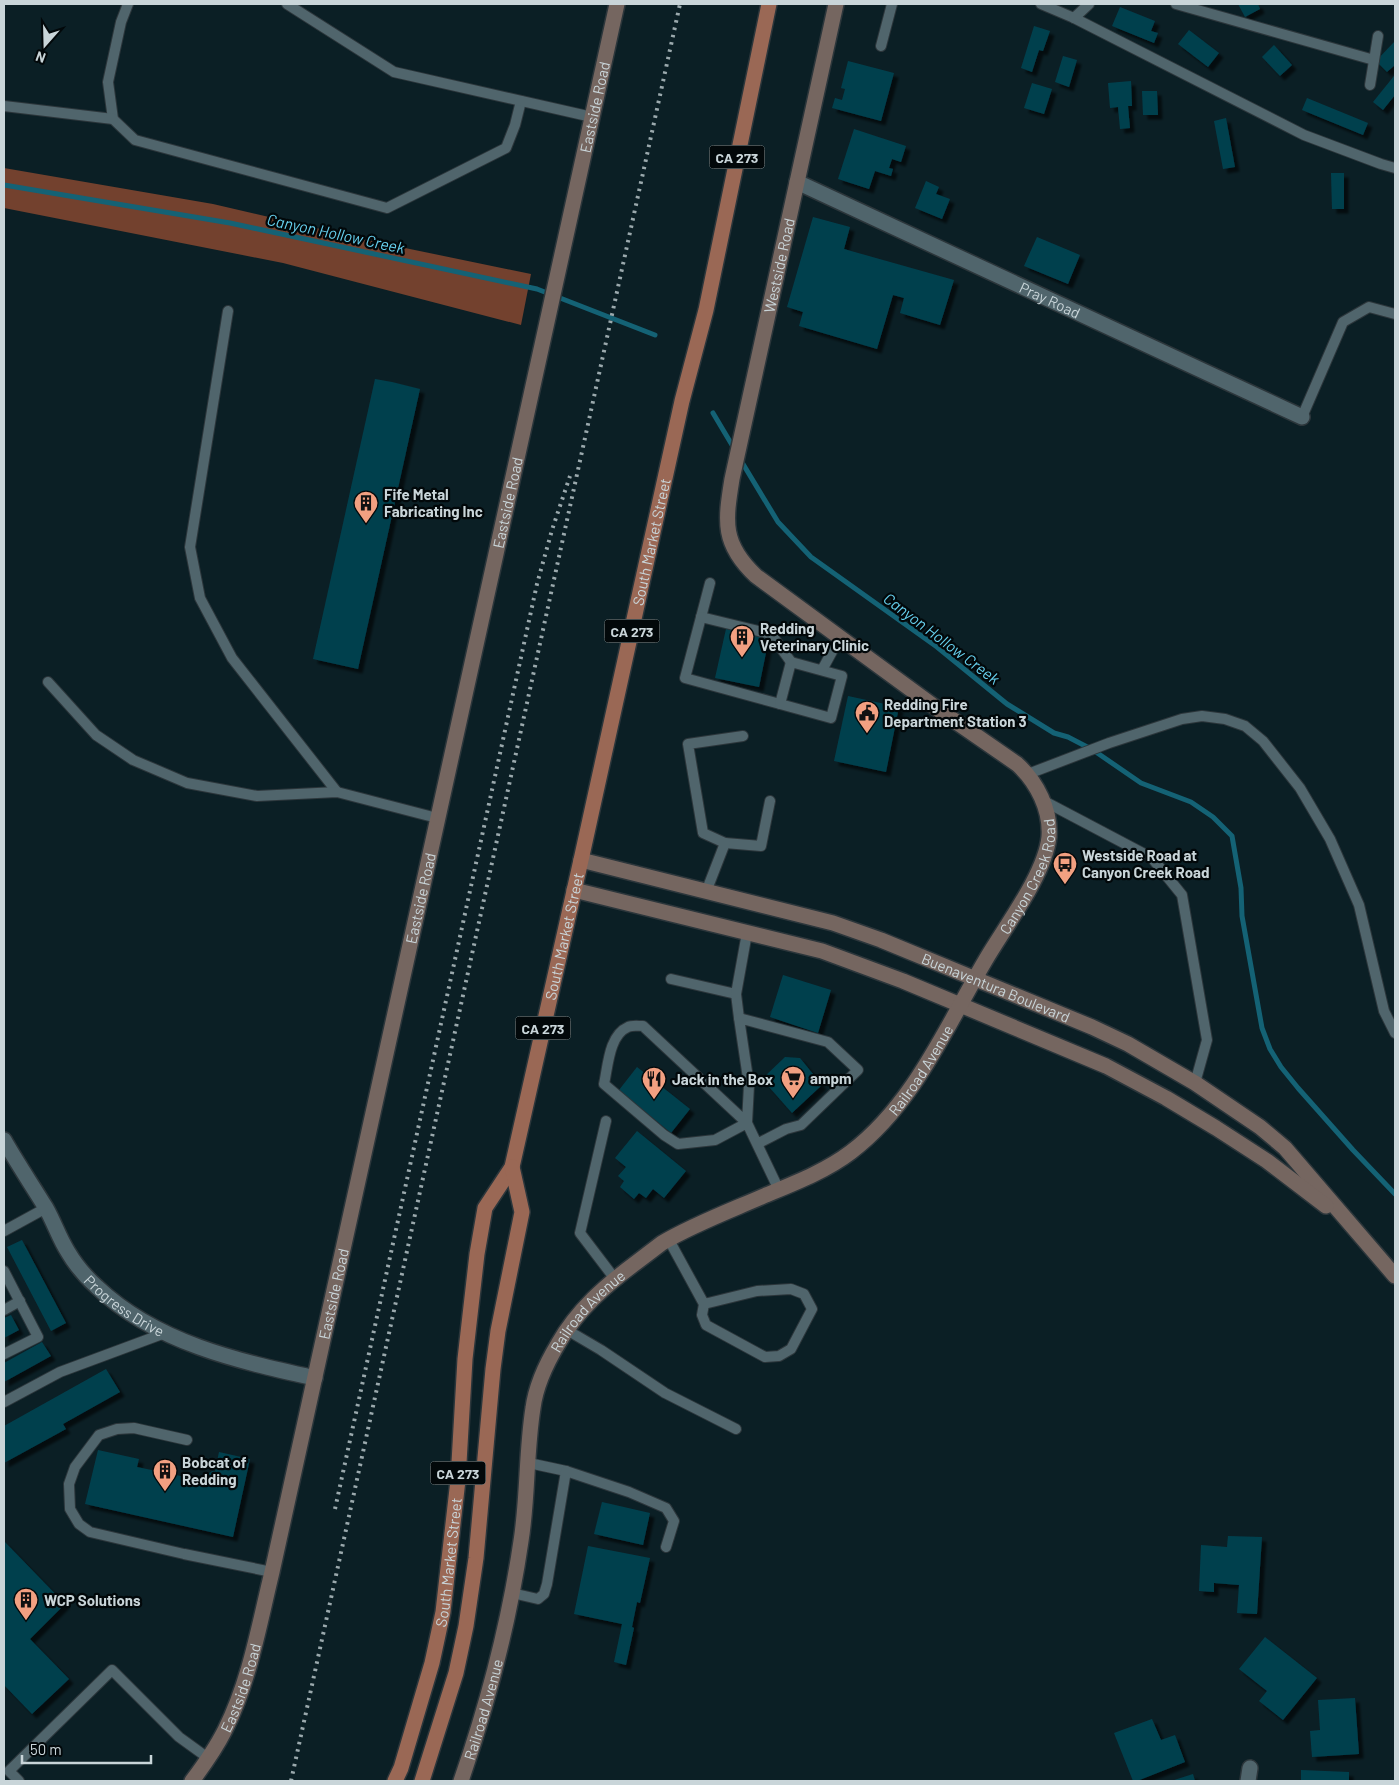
<svg xmlns="http://www.w3.org/2000/svg" width="1399" height="1785" font-family="Barlow,sans-serif">
  <defs>
    <filter id="shadow"><feDropShadow dx="4.5" dy="4.5" stdDeviation="1" flood-color="#0009"/></filter>
  </defs>
  <rect width="100%" height="100%" fill="#0b1f25"/>
  <path fill="#73412e" d="M4,168L213,204L376,242L531,274L521,325L283,263L4,208Z"/>
  <g fill="none" stroke-linecap="round" stroke-linejoin="round">
    <g stroke="#146275" stroke-width="5">
      <path d="M4,185L230,223L537,289L655,335"/>
      <path d="M713,413L735,450"/>
      <path d="M740,459L778,522L811,557L937,647L1007,704L1054,733L1068,737L1093,750L1141,783L1191,802L1213,817L1232,836L1241,888L1242,916L1262,1028L1270,1049L1281,1067L1298,1088L1353,1150L1395,1194"/>
    </g>
  </g>
  <g fill="#01404e" filter="url(#shadow)">
    <path d="M1238,4H1258L1260,9L1245,17Z"/>
    <path d="M1120,7L1155,21L1151,31L1158,33L1154,43L1112,26Z"/>
    <path d="M1034,26L1050,31L1043,51L1039,50L1032,72L1021,68Z"/>
    <path d="M1189,30L1219,53L1208,67L1178,44Z"/>
    <path d="M1395,41V65L1387,72L1376,61Z"/>
    <path d="M1274,45L1292,65L1280,76L1262,57Z"/>
    <path d="M1063,56L1077,60L1069,87L1055,82Z"/>
    <path d="M848,61L894,73L881,121L832,108L835,98L842,100L845,89L841,88Z"/>
    <path d="M1394,76L1395,95L1383,110L1373,102Z"/>
    <path d="M1131,81L1132,106H1128L1130,128L1120,129L1118,107L1110,108L1108,83Z"/>
    <path d="M1032,83L1052,89L1044,114L1024,108Z"/>
    <path d="M1142,91H1157L1158,115H1143Z"/>
    <path d="M1307,98L1368,123L1363,135L1302,110Z"/>
    <path d="M1226,118L1235,167L1223,169L1214,121Z"/>
    <path d="M854,129L906,146L901,162L892,159L889,168L893,169L891,176L875,171L869,189L838,179Z"/>
    <path d="M1331,173H1344V209H1332Z"/>
    <path d="M926,181L939,187L936,194L950,199L942,219L915,208Z"/>
    <path d="M813,217L850,227L844,249L954,280L940,325L900,313L904,298L893,295L877,349L799,326L803,312L787,307Z"/>
    <path d="M1037,237L1080,255L1068,284L1024,266Z"/>
    <path d="M375,379L392,382L420,389L358,669L313,659Z"/>
    <path d="M726,629L769,638L759,687L715,678Z"/>
    <path d="M848,696L899,707L886,772L834,761Z"/>
    <path d="M783,975L831,990L818,1033L770,1017Z"/>
    <path d="M785,1057L800,1058L822,1085L792,1113L762,1079Z"/>
    <path d="M637,1067L690,1109L671,1133L619,1090Z"/>
    <path d="M637,1131L686,1171L664,1198L653,1189L646,1198L639,1193L634,1199L620,1187L624,1181L618,1176L626,1167L615,1158Z"/>
    <path d="M22,1240L66,1323L51,1331L7,1247Z"/>
    <path d="M11,1315L19,1330L4,1338V1318Z"/>
    <path d="M42,1342L51,1356L4,1382V1363Z"/>
    <path d="M106,1369L120,1392L63,1424L66,1429L4,1463V1426Z"/>
    <path d="M98,1450L139,1459L137,1467L200,1480L212,1471H215L219,1452L250,1459L233,1537L85,1504Z"/>
    <path d="M602,1502L650,1513L643,1545L594,1534Z"/>
    <path d="M1228,1536L1262,1537L1257,1614L1237,1613L1239,1585L1214,1583V1592L1199,1591L1201,1545L1227,1547Z"/>
    <path d="M4,1541L65,1604L30,1639L69,1679L32,1714L4,1685Z"/>
    <path d="M588,1546L650,1558L640,1603L637,1602L632,1627L634,1628L626,1665L614,1662L622,1624L574,1614Z"/>
    <path d="M1265,1637L1317,1678L1283,1720L1259,1701L1267,1691L1239,1669Z"/>
    <path d="M1355,1698L1359,1754L1312,1757L1310,1731L1320,1730L1318,1700Z"/>
    <path d="M1152,1719L1161,1740L1175,1735L1185,1762L1137,1781H1133L1114,1733Z"/>
    <path d="M1301,1770L1349,1772V1781H1301Z"/>
    <path d="M1193,1774L1195,1781H1171Z"/>
  </g>
  <g fill="none" stroke-linecap="round" stroke-linejoin="round">
    <defs>
      <g id="lane">
        <path d="M128,4L121,22L108,82L113,119L135,140L387,208L506,148L515,125L521,101"/>
        <path d="M287,4L394,72L592,117"/>
        <path d="M1041,4L1074,18L1304,135L1381,164L1395,168"/>
        <path d="M1176,4L1374,60"/>
        <path d="M1074,18L1089,4"/>
        <path d="M881,46L892,4"/>
        <path d="M1370,85L1378,36"/>
        <path d="M4,106L113,119"/>
        <path d="M228,311L190,547L200,598L232,658L337,792"/>
        <path d="M1302,417L1343,322L1369,307L1395,314"/>
        <path d="M710,583L685,678L780,704"/>
        <path d="M701,617L771,634L791,662"/>
        <path d="M791,662L842,676L831,718L780,704Z"/>
        <path d="M822,670L840,637"/>
        <path d="M48,682L96,735L133,760L187,783L257,796L337,792L437,818"/>
        <path d="M1028,774L1109,743L1182,719L1202,716L1225,719L1245,726L1263,741L1300,788L1330,839L1359,905L1384,1011L1395,1033"/>
        <path d="M1042,800L1152,858L1182,895L1207,1040L1195,1083"/>
        <path d="M725,843L761,846L770,801"/>
        <path d="M706,892L725,843L703,833L688,744L743,736"/>
        <path d="M671,979L736,994"/>
        <path d="M739,1018L736,994L747,933"/>
        <path d="M606,1121L580,1233L615,1279"/>
        <path d="M757,1144L786,1129L801,1125L858,1070L828,1042L739,1018L749,1085L747,1123L715,1140L678,1144L664,1135L604,1084C608,1066 609,1035 628,1027C632,1025 638,1026 643,1026L747,1123L779,1190"/>
        <path d="M4,1231L46,1208"/>
        <path d="M669,1240L704,1304L702,1315L706,1325L765,1357L779,1356L791,1349L812,1309L804,1294L791,1289L757,1291L704,1304"/>
        <path d="M4,1271L38,1337L4,1354"/>
        <path d="M4,1310L20,1301"/>
        <path d="M567,1330L601,1350L665,1393L736,1429"/>
        <path d="M4,1402L60,1372L165,1333"/>
        <path d="M187,1440L134,1428L117,1429L99,1435L75,1467L69,1484L70,1509L79,1524L90,1532L184,1554L272,1572"/>
        <path d="M529,1463L566,1471"/>
        <path d="M512,1593L538,1599L544,1594L547,1584L566,1471L629,1492L666,1508L674,1521L666,1547"/>
        <path d="M19,1781L9,1771L112,1670L179,1737L208,1758"/>
      </g>
      <g id="street">
        <path id="s1" d="M797,182L1302,417"/>
        <path id="s2" d="M4,1140C17,1163 32,1185 46,1208C54,1222 59,1238 68,1252C75,1264 87,1278 97,1287C156,1343 238,1361 315,1378"/>
        <path d="M1248,1781L1250,1768"/>
      </g>
      <g id="secondary">
        <path id="s3" d="M581,860L833,923L881,940L1092,1027L1128,1044L1195,1083L1260,1127L1285,1148L1395,1276"/>
        <path d="M574,890L822,951L903,981L1013,1027L1106,1066L1166,1098L1216,1128L1267,1161L1326,1206"/>
        <path id="s4" d="M192,1781C204,1765 216,1748 225,1730C250,1680 259,1625 272,1572L617,4"/>
        <path id="s5" d="M461,1781C488,1703 509,1623 521,1541C528,1497 526,1452 533,1408C536,1385 546,1364 558,1344C577,1310 606,1285 637,1262C645,1256 654,1249 662,1243C694,1224 732,1210 766,1195C795,1183 826,1171 851,1152C914,1104 946,1027 985,961C1004,928 1045,875 1049,837C1051,810 1037,782 1017,764L939,710L756,576C722,544 725,522 732,479L836,4"/>
      </g>
      <g id="primary">
        <path id="s6" d="M395,1781L401,1768L432,1663L443,1612L458,1480L465,1359L477,1254L485,1208L512,1167L581,860L682,401L706,310L769,4"/>
        <path d="M422,1781L456,1673L466,1626L476,1558L493,1369L498,1331L522,1212L512,1167"/>
      </g>
    </defs>
    <use href="#lane" stroke="#2c363b" stroke-width="12"/>
    <use href="#street" stroke="#2c363b" stroke-width="18"/>
    <use href="#secondary" stroke="#2c363b" stroke-width="18"/>
    <use href="#primary" stroke="#2c363b" stroke-width="18"/>
    <use href="#lane" stroke="#50656c" stroke-width="10"/>
    <use href="#street" stroke="#50656c" stroke-width="15"/>
    <use href="#secondary" stroke="#756660" stroke-width="15"/>
    <use href="#primary" stroke="#9a6855" stroke-width="15"/>
    <g stroke="#9ba9ad" stroke-width="4" stroke-dasharray="2.5 5" stroke-linecap="butt">
      <path d="M335,1509L537,584L552,530L570,476"/>
      <path d="M291,1781L680,4"/>
    </g>
  </g>
  <defs>
    <symbol id="building-pin" viewBox="-11 -11 22 30"><path d="M0 17L-7.5 6A9.5 9.5 0 1 1 7.5 6Z" fill="#f2a081" stroke="#02080a"/><path d="M-4-6H4V6H1V3H-1V6H-4ZM-2.5-4.3h1.7v1.8h-1.7ZM.8-4.3h1.7v1.8H.8ZM-2.5-1h1.7V.8h-1.7ZM.8-1h1.7V.8H.8Z" fill="#111"/></symbol>
    <symbol id="civic-pin" viewBox="-11 -11 22 30"><path d="M0 17L-7.5 6A9.5 9.5 0 1 1 7.5 6Z" fill="#f2a081" stroke="#02080a"/><path d="M-.6-6.5H3V-4.5H.6V-3L4-1V1h2V6H-6V1h2V-1L-.6-3ZM-1.2 2.5V6h2.4V2.5Z" fill="#111"/></symbol>
    <symbol id="bus-pin" viewBox="-11 -11 22 30"><path d="M0 17L-7.5 6A9.5 9.5 0 1 1 7.5 6Z" fill="#f2a081" stroke="#02080a"/><path d="M-5-6H5V4H4V6H2V4H-2V6H-4V4H-5ZM-3.5-4V0h7V-4ZM-3.5 1.2v1.5H-2V1.2ZM2 1.2v1.5H3.5V1.2Z" fill="#111"/></symbol>
    <symbol id="supermarket-pin" viewBox="-11 -11 22 30"><path d="M0 17L-7.5 6A9.5 9.5 0 1 1 7.5 6Z" fill="#f2a081" stroke="#02080a"/><path d="M-6-5.5h2.5l.6 2H6L4.5 2H-2.5L-4.4-4H-6ZM-1.5 3.2a1.3 1.3 0 1 0 .1 0ZM3 3.2a1.3 1.3 0 1 0 .1 0Z" fill="#111"/></symbol>
    <symbol id="restaurant-pin" viewBox="-11 -11 22 30"><path d="M0 17L-7.5 6A9.5 9.5 0 1 1 7.5 6Z" fill="#f2a081" stroke="#02080a"/><path d="M-5-6h1v4h1v-4h1v4h1v-4h1v5L-1.5 .5V6h-2V.5L-5-1ZM5-6V6H3V1.5H1.5Q1.5-4 5-6Z" fill="#111"/></symbol>
  </defs>
  <g fill-rule="evenodd">
    <use href="#building-pin" x="352" y="489" width="28" height="38"/>
    <use href="#building-pin" x="728" y="623" width="28" height="38"/>
    <use href="#civic-pin" x="853" y="699" width="28" height="38"/>
    <use href="#bus-pin" x="1051" y="850" width="28" height="38"/>
    <use href="#supermarket-pin" x="779" y="1064" width="28" height="38"/>
    <use href="#restaurant-pin" x="640" y="1065" width="28" height="38"/>
    <use href="#building-pin" x="151" y="1457" width="28" height="38"/>
    <use href="#building-pin" x="12" y="1586" width="28" height="38"/>
  </g>
  <g text-anchor="middle" dominant-baseline="central" stroke-width="4.5" stroke-linejoin="round" paint-order="stroke">
    <g fill="#02080a" stroke="#8d989b" stroke-width="1">
      <rect x="709.5" y="145.5" width="55" height="23" rx="4"/>
      <rect x="604.5" y="619.5" width="55" height="23" rx="4"/>
      <rect x="515.5" y="1016.5" width="55" height="23" rx="4"/>
      <rect x="430.5" y="1461.5" width="55" height="23" rx="4"/>
    </g>
    <g font-size="14" font-weight="bold" fill="#c9d5d9">
      <text x="737" y="157">CA 273</text>
      <text x="632" y="631">CA 273</text>
      <text x="543" y="1028">CA 273</text>
      <text x="458" y="1473">CA 273</text>
    </g>
    <g font-size="15" fill="#c9d5d9" stroke="#02080a">
      <text stroke="none"><textPath href="#s4" startOffset="1726">Eastside Road</textPath></text>
      <text stroke="none"><textPath href="#s5" startOffset="1911">Westside Road</textPath></text>
      <text stroke="none"><textPath href="#s1" startOffset="279">Pray Road</textPath></text>
      <text stroke="none"><textPath href="#s4" startOffset="1321">Eastside Road</textPath></text>
      <text stroke="none"><textPath href="#s6" startOffset="1272">South Market Street</textPath></text>
      <text stroke="none"><textPath href="#s5" startOffset="1138">Canyon Creek Road</textPath></text>
      <text stroke="none"><textPath href="#s4" startOffset="916">Eastside Road</textPath></text>
      <text stroke="none"><textPath href="#s6" startOffset="868">South Market Street</textPath></text>
      <text stroke="none"><textPath href="#s3" startOffset="435">Buenaventura Boulevard</textPath></text>
      <text stroke="none"><textPath href="#s5" startOffset="915">Railroad Avenue</textPath></text>
      <text stroke="none"><textPath href="#s4" startOffset="511">Eastside Road</textPath></text>
      <text stroke="none"><textPath href="#s2" startOffset="208">Progress Drive</textPath></text>
      <text stroke="none"><textPath href="#s5" startOffset="495">Railroad Avenue</textPath></text>
      <text stroke="none"><textPath href="#s6" startOffset="226">South Market Street</textPath></text>
      <text stroke="none"><textPath href="#s4" startOffset="106">Eastside Road</textPath></text>
      <text stroke="none"><textPath href="#s5" startOffset="75">Railroad Avenue</textPath></text>
    </g>
    <g font-size="15" font-weight="bold" fill="#c9d5d9" stroke="#02080a" text-anchor="start">
      <text x="384" y="494">Fife Metal<tspan x="384" dy="17">Fabricating Inc</tspan></text>
      <text x="760" y="628">Redding<tspan x="760" dy="17">Veterinary Clinic</tspan></text>
      <text x="884" y="704">Redding Fire<tspan x="884" dy="17">Department Station 3</tspan></text>
      <text x="1082" y="855">Westside Road at<tspan x="1082" dy="17">Canyon Creek Road</tspan></text>
      <text x="810" y="1078">ampm</text>
      <text x="672" y="1079">Jack in the Box</text>
      <text x="182" y="1462">Bobcat of<tspan x="182" dy="17">Redding</tspan></text>
      <text x="44" y="1600">WCP Solutions</text>
    </g>
    <g font-size="16" font-style="italic" fill="#66d0ee" stroke="#02080a">
      <text transform="translate(336 233) rotate(12)">Canyon Hollow Creek</text>
      <text transform="translate(942 638) rotate(37)">Canyon Hollow Creek</text>
    </g>
  </g>
  <rect width="1399" height="1785" fill="none" stroke="#c9d5d9" stroke-width="10"/>
  <g transform="translate(45 45) rotate(200)" stroke="#02080a" stroke-width="4" paint-order="stroke">
  <path d="M0-4L9 19L0 12L-9 19Z" fill="#c9d5d9"/>
  <text y="-8" font-size="14" font-weight="bold" text-anchor="middle" fill="#c9d5d9">N</text>
  </g>
  <path d="M22 1755v8h129v-8" fill="none" stroke="#c9d5d9" stroke-width="2.5"/>
  <text x="30" y="1755" font-size="15" fill="#c9d5d9" stroke="#02080a" stroke-width="4" paint-order="stroke">50 m</text>
</svg>
